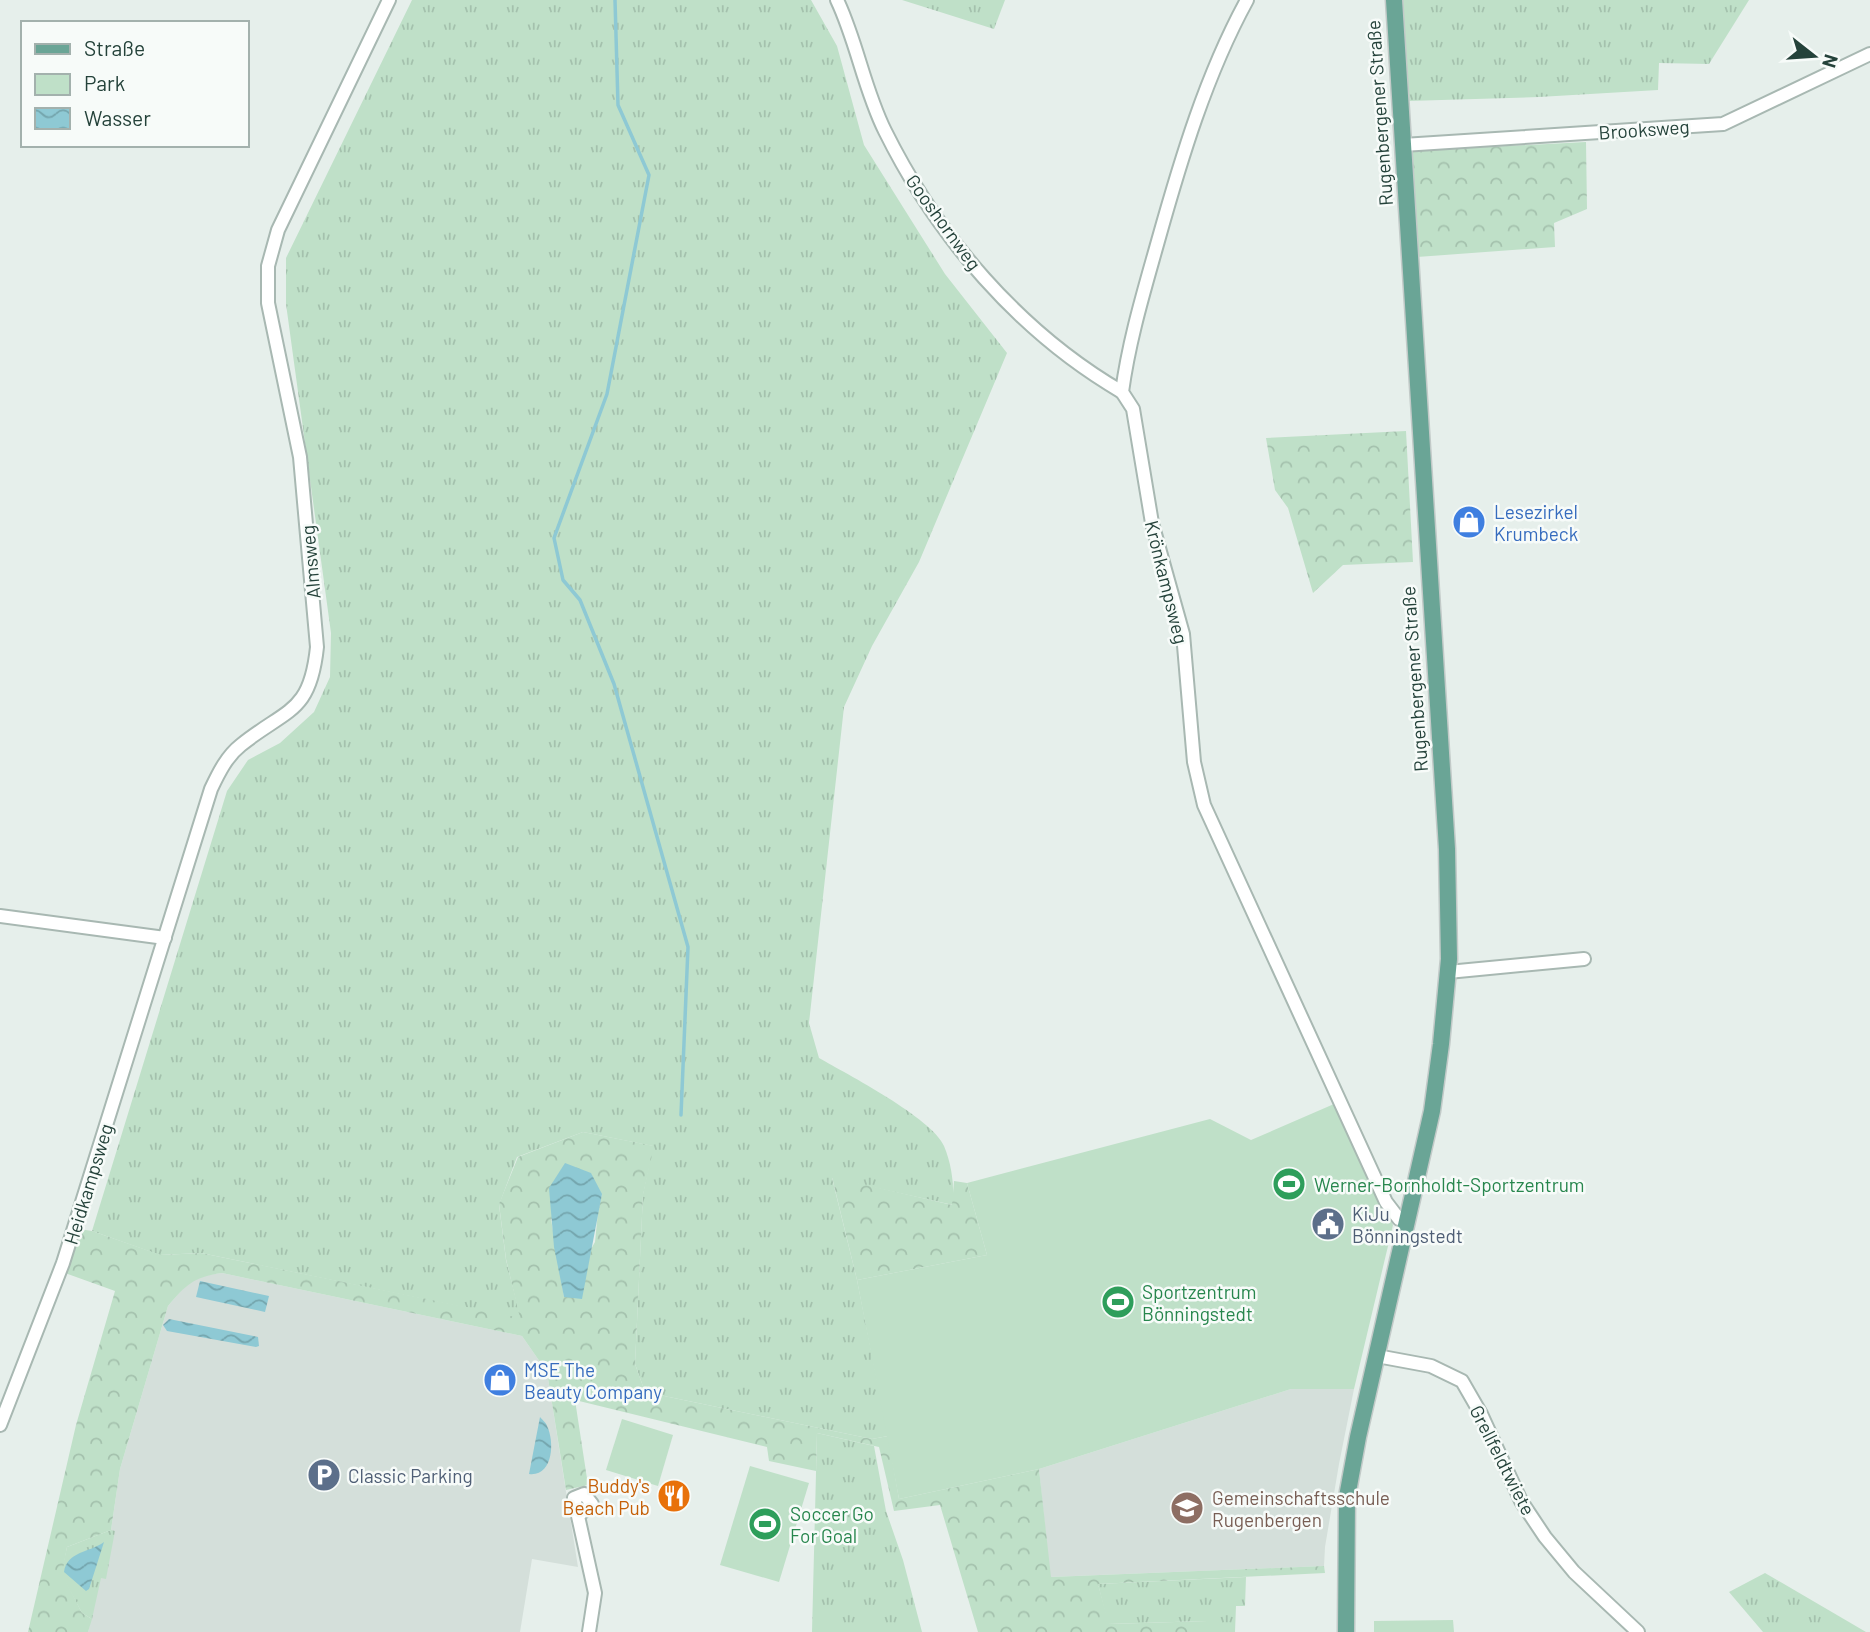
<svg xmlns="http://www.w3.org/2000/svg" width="1870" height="1632" font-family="Barlow,sans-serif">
  <defs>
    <pattern id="grass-tufts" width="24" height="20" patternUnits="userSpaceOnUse" patternTransform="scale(1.75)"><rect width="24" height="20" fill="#bfe0c8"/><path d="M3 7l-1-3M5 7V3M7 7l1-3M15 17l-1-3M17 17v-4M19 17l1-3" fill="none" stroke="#a4c1ad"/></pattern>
    <pattern id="forest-crowns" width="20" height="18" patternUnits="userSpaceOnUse" patternTransform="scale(1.75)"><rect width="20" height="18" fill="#bfe0c8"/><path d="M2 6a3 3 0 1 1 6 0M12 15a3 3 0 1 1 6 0" fill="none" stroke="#a4c1ad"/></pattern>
    <pattern id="water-waves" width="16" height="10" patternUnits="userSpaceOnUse" patternTransform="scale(1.75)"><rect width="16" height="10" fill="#8ec9d4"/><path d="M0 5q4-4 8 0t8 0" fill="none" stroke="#74a5ad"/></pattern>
  </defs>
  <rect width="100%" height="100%" fill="#e6efeb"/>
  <g fill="#d4dfda">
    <path d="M222,1273L522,1336L547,1372L578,1567L532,1559L520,1632H88L111,1530L120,1469L168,1306L184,1287L200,1276Z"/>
    <path d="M1291,1389H1354L1339,1464L1325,1547L1324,1566L1050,1577L1039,1469Z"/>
  </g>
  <g fill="url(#grass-tufts)">
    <path d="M412,0H811L837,46L864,145L945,274L1007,353L919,562L872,646L844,707L809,1023L819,1058C847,1074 932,1118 944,1146C952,1165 954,1185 953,1205L832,1178L857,1280L888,1436L872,1439L645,1392L635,1364L643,1194L653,1146L583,1132L517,1157L499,1205L506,1260L521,1319L201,1253L160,1255L92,1231L227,791L248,760L280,743L314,712L330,677L331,633L286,304V258Z"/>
    <path d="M902,0H1005L994,29Z"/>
    <path d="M1403,0H1749L1709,64L1659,63L1658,90L1539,97L1408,101Z"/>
    <path d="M817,1433L874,1446L886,1511L903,1560L922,1632H812Z"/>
    <path d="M111,1530L115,1531L106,1579L101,1578L92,1619L82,1613L61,1574L67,1547Z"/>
    <path d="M1765,1573L1866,1632H1763L1729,1592Z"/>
    <path d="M1246,1577L1245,1606H1236L1235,1632H1207V1621L1108,1624L1098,1584Z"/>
  </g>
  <g fill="url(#forest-crowns)" fill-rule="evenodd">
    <path d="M1586,142L1587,209L1554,223L1555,247L1417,257L1410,151Z"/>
    <path d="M1406,431L1413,562L1343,565L1313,593L1288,508L1275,490L1266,438Z"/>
    <path d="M583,1132L654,1146L643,1195L635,1364L645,1392L872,1439L888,1436L899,1499L1039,1469L1051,1577L1324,1566L1325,1573L1098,1584L1109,1624L1207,1621V1632H978L940,1505L894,1511L879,1447L817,1433L816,1471L769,1461L767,1447L575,1400L588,1485L566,1490L547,1372L522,1336L222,1273C193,1277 186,1285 168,1306L120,1469L111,1530L67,1547L62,1574L82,1613L92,1619L88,1632H28L76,1425L115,1291L65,1273L79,1229L92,1231L161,1255L201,1253L520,1318L506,1259L499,1204L518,1157ZM602,1194L598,1212L595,1242L564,1297L551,1219Z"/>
    <path d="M832,1177L952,1205L954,1181L967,1183L987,1255L857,1280Z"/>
  </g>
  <g fill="#bfe0c8">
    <path d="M1334,1104L1393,1225L1354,1389H1291L1039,1469L899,1499L857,1280L987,1255L967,1183L1210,1119L1251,1140Z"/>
    <path d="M622,1419L673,1435L658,1486L606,1470Z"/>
    <path d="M750,1466L809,1483L779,1582L720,1565Z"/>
    <path d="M1453,1620L1454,1632H1374V1621Z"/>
  </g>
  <g fill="url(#water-waves)">
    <path d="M565,1163L591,1173L602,1194L582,1299L564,1297L554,1247L549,1188Z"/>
    <path d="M200,1281L269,1296L265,1312L196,1297Z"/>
    <path d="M169,1319L258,1337L259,1346L256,1347L167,1331L163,1325Z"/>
    <path d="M540,1417C542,1420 546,1422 547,1426C555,1442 553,1477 529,1474Z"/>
    <path d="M104,1542L89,1589L86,1591L64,1572C67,1551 89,1553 104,1542Z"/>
  </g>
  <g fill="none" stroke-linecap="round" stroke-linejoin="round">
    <path stroke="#8ec9d4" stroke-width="3.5" d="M615,0L618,105L649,175L607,394L554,538L563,580L580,600L614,684L688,947L681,1115"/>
    <defs>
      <g id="minor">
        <path d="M837,0C857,42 864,89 885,131C937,236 1019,332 1122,392"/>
        <path d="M1247,0C1206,75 1181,159 1158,241C1144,291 1129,340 1122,392L1133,409L1152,523L1183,634L1194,762L1204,805L1386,1202L1399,1219L1407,1221"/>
        <path d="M1403,145L1723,124L1870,54"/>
        <path d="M0,916L165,938"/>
        <path d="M1448,972L1584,959"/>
        <path d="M1377,1356L1431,1366L1462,1381L1481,1414L1521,1501L1545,1537L1574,1572L1638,1632"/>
        <path d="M0,1425L63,1263L211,789C219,772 227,756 241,745C287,708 310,714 317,647L300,457L268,303V266L278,230L389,0"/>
        <path d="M578,1516L592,1504L584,1494L574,1498L595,1593L589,1632"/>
      </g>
      <path id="major" d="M1346,1632L1347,1497L1358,1437L1432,1111L1441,1044L1449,959L1447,849L1394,0"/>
    </defs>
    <use href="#minor" stroke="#a8b8b2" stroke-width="16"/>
    <use href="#major" stroke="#c2cac8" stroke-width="19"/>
    <use href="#minor" stroke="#fff" stroke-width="12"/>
    <use href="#major" stroke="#6aa596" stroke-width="16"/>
  </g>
  <defs>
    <symbol id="shop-disc" viewBox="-11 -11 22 22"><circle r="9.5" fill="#3f7fe0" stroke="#f7fbf9"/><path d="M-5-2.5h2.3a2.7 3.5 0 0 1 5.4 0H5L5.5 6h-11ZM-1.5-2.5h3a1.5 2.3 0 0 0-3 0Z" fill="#fff"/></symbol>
    <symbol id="stadium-disc" viewBox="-11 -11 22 22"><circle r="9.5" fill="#2e9e5b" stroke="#f7fbf9"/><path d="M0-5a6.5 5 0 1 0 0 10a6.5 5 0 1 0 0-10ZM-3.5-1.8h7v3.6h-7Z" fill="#fff"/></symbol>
    <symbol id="civic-disc" viewBox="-11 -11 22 22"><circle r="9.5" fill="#5c6f8a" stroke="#f7fbf9"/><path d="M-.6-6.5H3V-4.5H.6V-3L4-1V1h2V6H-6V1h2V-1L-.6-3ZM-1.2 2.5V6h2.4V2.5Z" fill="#fff"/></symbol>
    <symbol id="parking-disc" viewBox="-11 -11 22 22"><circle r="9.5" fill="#5c6f8a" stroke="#f7fbf9"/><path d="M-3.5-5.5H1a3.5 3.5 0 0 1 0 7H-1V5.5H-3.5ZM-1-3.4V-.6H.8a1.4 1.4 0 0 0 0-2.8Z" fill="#fff"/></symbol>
    <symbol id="restaurant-disc" viewBox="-11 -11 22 22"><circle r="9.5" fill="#e8710a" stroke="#f7fbf9"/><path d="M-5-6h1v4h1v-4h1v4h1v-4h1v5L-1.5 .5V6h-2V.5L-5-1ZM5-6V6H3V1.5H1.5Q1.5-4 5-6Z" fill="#fff"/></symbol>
    <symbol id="school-disc" viewBox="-11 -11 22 22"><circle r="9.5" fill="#8d6e63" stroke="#f7fbf9"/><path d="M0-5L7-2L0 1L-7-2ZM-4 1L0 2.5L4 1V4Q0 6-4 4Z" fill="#fff"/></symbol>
  </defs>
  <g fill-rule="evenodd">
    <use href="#shop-disc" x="1450" y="503" width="38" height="38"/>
    <use href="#stadium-disc" x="1270" y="1165" width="38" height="38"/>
    <use href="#civic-disc" x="1309" y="1205" width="38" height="38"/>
    <use href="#stadium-disc" x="1099" y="1283" width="38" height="38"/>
    <use href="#shop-disc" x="481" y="1361" width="38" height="38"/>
    <use href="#parking-disc" x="305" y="1456" width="38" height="38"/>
    <use href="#restaurant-disc" x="655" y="1477" width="38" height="38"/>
    <use href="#school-disc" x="1168" y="1489" width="38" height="38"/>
    <use href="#stadium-disc" x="746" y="1505" width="38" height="38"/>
  </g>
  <g text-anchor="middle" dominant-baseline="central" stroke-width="5" stroke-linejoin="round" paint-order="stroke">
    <g font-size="19" fill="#24423a" stroke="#f7fbf9">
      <text transform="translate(1379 113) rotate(-94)">Rugenbergener Straße</text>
      <text transform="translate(1644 129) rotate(-4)">Brooksweg</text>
      <text transform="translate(944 222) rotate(54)">Gooshornweg</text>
      <text transform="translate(310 562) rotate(-95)">Almsweg</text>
      <text transform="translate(1167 582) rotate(76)">Krönkampsweg</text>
      <text transform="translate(1414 679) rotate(-94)">Rugenbergener Straße</text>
      <text transform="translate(88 1184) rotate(-73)">Heidkampsweg</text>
      <text transform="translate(1503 1460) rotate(63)">Grellfeldtwiete</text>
    </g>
    <g font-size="19" fill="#366cbe" stroke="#f7fbf9" text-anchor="start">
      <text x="1494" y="511">Lesezirkel<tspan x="1494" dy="22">Krumbeck</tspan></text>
      <text x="524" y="1369">MSE The<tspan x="524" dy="22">Beauty Company</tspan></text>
    </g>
    <g font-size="19" fill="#27864d" stroke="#f7fbf9" text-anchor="start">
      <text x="1314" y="1184">Werner-Bornholdt-Sportzentrum</text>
      <text x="1142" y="1291">Sportzentrum<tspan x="1142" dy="22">Bönningstedt</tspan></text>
      <text x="790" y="1513">Soccer Go<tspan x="790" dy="22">For Goal</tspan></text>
    </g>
    <g font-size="19" fill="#4e5e75" stroke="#f7fbf9" text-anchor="start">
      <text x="1352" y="1213">KiJu<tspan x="1352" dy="22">Bönningstedt</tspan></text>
      <text x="348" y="1475">Classic Parking</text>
    </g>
    <g font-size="19" fill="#c56008" stroke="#f7fbf9" text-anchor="end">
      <text x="650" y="1485">Buddy's<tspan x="650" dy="22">Beach Pub</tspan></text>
    </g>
    <g font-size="19" fill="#785e54" stroke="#f7fbf9" text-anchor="start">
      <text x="1212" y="1497">Gemeinschaftsschule<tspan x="1212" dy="22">Rugenbergen</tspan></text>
    </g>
  </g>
  <rect x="21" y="21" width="228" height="126" fill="#f7fbf9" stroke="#a3b1ad" stroke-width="2"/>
  <rect x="35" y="44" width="35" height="10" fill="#6aa596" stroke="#a3b1ad" stroke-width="2"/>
  <text x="84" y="56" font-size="21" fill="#24423a">Straße</text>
  <rect x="35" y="74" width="35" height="21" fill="#bfe0c8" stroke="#a3b1ad" stroke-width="2"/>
  <text x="84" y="91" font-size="21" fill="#24423a">Park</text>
  <rect x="35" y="108" width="35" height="21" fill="url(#water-waves)" stroke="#a3b1ad" stroke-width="2"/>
  <text x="84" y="126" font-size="21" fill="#24423a">Wasser</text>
  <g transform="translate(1814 56) rotate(107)" stroke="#f7fbf9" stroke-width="5" paint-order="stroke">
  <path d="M0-5L12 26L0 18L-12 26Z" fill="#24423a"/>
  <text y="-10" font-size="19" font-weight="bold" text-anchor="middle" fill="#24423a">N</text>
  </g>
</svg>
